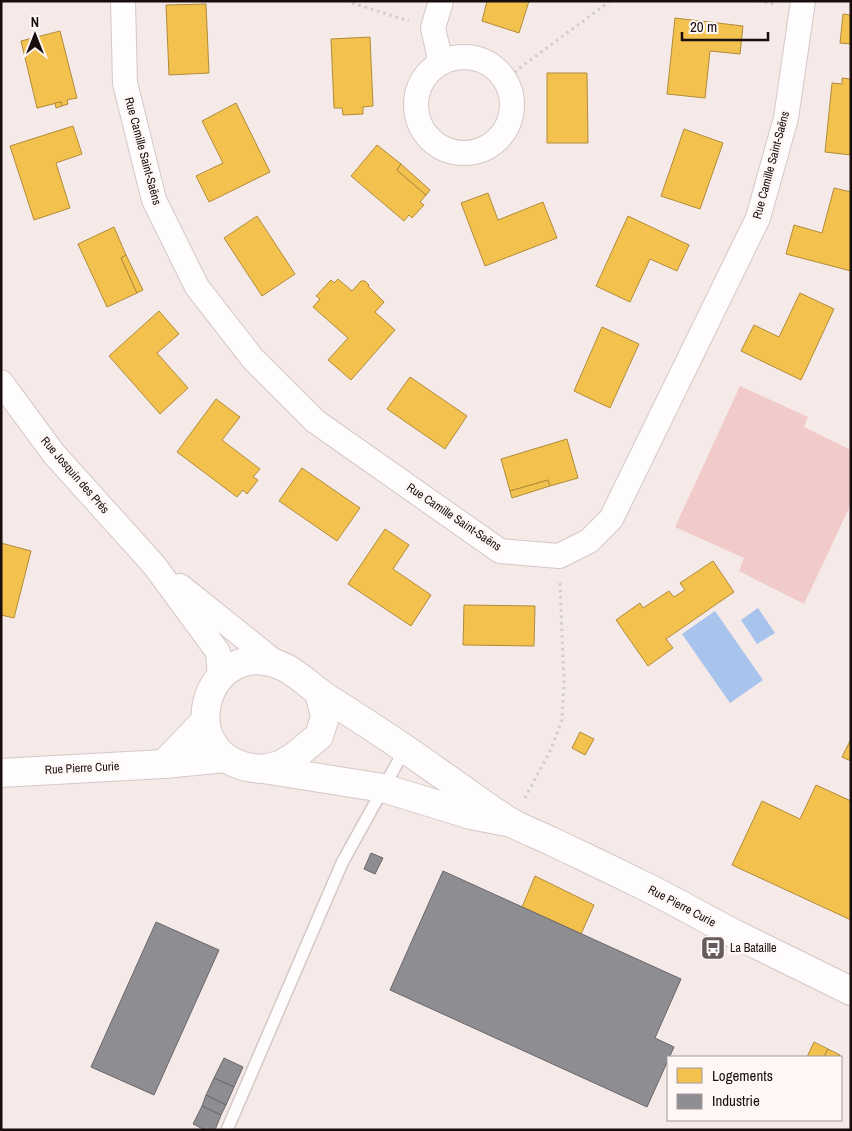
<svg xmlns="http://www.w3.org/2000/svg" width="852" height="1131" font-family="'Archivo Narrow',sans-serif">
  <rect width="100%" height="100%" fill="#f6eae9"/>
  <path fill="#f0cbca" d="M740,386L808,417L804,427L851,450V504L804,604L739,571L744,558L675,527Z"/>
  <g fill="#a8c3ec">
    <path d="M758,608L775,633L757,644L741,620Z"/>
    <path d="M715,611L763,680L730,703L682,634Z"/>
  </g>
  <g fill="#f2c14e" stroke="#b18b3a">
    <path d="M487,1H529L519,33L482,21Z"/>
    <path d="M206,4L209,73L169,75L166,5Z"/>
    <path d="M843,14L851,15V44L840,43Z"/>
    <path d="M675,18L743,26L740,54L710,51L705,98L667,94Z"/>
    <path d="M60,31L77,98L67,100L68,104L62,106L61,102L37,108L21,41Z"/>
    <path d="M370,37L373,106L363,107V114L343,115L342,108H334L331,39Z"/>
    <path d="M547,73H587L588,143H547Z"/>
    <path d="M842,78L851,79V155L825,152L832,83L842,84Z"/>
    <path d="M61,102L62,106L56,108L55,103Z"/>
    <path d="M236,103L270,172L209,202L196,176L223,163L202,121Z"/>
    <path d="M73,126L82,154L56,163L70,208L34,220L10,146Z"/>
    <path d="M684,129L723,143L700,209L661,196Z"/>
    <path d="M377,145L401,164L397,170L426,195L420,202L424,205L412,218L409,215L404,221L351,176Z"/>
    <path d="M401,164L430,190L426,195L397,170Z"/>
    <path d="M834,188L851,192V271L786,254L794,225L822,233Z"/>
    <path d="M488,193L498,220L543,202L557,238L485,266L461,203Z"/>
    <path d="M257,216L295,274L262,296L224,238Z"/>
    <path d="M628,216L689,245L677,271L650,259L630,302L596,286Z"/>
    <path d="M114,227L126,255L121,258L137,293L107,307L78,244Z"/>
    <path d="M126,255L143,290L137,293L121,258Z"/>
    <path d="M338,279L352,291L361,281H365L369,285L368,286L384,302L375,312L395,330L351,380L328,360L348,338L313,307L320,299L316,296L331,280L334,283Z"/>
    <path d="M800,293L834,309L801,380L741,351L754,325L779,337Z"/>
    <path d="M159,311L179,334L157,353L188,388L160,414L109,356Z"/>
    <path d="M602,327L639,344L610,408L574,391Z"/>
    <path d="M410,377L467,416L445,449L387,409Z"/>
    <path d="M216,399L240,417L222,440L260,469L253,477L258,480L247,494L243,490L237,497L177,452Z"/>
    <path d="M567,439L578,478L550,486L548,480L510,491L501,459Z"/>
    <path d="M302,468L360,508L337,541L279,501Z"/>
    <path d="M548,480L550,486L512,498L510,491Z"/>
    <path d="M385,529L409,545L393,569L431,595L411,626L348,584Z"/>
    <path d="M1,543L31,551L14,618L1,615Z"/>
    <path d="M713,561L734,592L666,639L673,648L648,666L616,620L640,603L643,608L669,591L674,597L685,590L680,583Z"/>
    <path d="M464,605L535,606L534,646L463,645Z"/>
    <path d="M580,732L594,739L585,755L572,748Z"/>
    <path d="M851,739V761L842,757Z"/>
    <path d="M816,785L851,801V920L732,865L762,801L800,819Z"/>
    <path d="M535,876L594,905L581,934L522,907Z"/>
    <path d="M814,1042L828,1049L824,1057H807Z"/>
    <path d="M828,1049L840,1055L839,1057H824Z"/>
  </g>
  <g fill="#8d8d92" stroke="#6a676a">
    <path d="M371,853L383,858L375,874L364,869Z"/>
    <path d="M443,871L681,979L655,1038L674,1047L647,1107L390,990Z"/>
    <path d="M156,922L219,950L154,1095L91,1067Z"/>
    <path d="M224,1058L243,1067L234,1087L214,1078Z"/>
    <path d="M214,1078L234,1087L226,1105L206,1095Z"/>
    <path d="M206,1095L226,1105L221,1115L202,1106Z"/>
    <path d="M202,1106L221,1115L215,1130H205L193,1124Z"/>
  </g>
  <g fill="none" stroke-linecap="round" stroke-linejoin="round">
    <defs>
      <path id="service" d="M227,1130L342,863L405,749"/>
      <g id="minor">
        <path d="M123,1L125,83L154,200L197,287L253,359L315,421L500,551L559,556L589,541L611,519L758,218L786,118L803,1"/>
        <circle cx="464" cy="105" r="48"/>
        <path d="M441,63L433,28L441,1"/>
        <path d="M1,382L54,454L154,565L218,652L220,678"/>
        <path d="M180,586L276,663"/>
      </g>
      <g id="tertiary">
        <path d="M164,764L205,721"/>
        <path d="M263,769L280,765L295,756L319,736L325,717L319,692"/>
        <path d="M1,773L164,764L226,758"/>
        <path d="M512,823L471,815L383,788L263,769C166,765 204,627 286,668C301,676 313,689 327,698C365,722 402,746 438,772C463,789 487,808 512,823C525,830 538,835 551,841C580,855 608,868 636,882C670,898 702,917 735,934C773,953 812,972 851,991"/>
      </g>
    </defs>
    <use href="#service" stroke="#d4c8c7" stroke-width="14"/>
    <use href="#minor" stroke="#d4c8c7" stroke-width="26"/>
    <use href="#tertiary" stroke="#d4c8c7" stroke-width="30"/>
    <g stroke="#d2cdcd" stroke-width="3" stroke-dasharray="2.5 4" stroke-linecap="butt">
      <path d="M346,1L409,21"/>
      <path d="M758,1L777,4"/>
      <path d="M507,83L517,70L610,1"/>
      <path d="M525,798L551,749L562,720L564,682L560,583"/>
    </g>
    <use href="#service" stroke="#fefcfc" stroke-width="11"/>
    <use href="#minor" stroke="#fefcfc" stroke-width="24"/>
    <use href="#tertiary" stroke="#fefcfc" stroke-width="28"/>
  </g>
  <defs>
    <symbol id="bus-square" viewBox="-11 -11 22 22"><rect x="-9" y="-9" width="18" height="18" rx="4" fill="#665b5a" stroke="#fef7f6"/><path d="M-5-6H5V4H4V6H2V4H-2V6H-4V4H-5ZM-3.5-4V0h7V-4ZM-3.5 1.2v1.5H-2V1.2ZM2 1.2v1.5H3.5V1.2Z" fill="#fff"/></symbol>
  </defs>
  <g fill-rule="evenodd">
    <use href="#bus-square" x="699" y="934" width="28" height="28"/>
  </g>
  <g text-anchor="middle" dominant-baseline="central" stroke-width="5" stroke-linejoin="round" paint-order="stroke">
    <g font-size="12" fill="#190e0d" stroke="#fef7f6">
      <text transform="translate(143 151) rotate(75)">Rue Camille Saint-Saëns</text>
      <text transform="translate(771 165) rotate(-75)">Rue Camille Saint-Saëns</text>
      <text transform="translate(75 475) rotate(49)">Rue Josquin des Prés</text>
      <text transform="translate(454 517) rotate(34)">Rue Camille Saint-Saëns</text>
      <text transform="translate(82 768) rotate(-3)">Rue Pierre Curie</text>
      <text transform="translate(682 906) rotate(28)">Rue Pierre Curie</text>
    </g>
    <g font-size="12" fill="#190e0d" stroke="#fef7f6" text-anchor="start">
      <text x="730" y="948">La Bataille</text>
    </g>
  </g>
  <rect width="852" height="1131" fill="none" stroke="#190e0d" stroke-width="5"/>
  <rect x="667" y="1056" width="175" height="65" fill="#fef7f6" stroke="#a29a99"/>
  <rect x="677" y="1068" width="25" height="15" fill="#f2c14e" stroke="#a29a99"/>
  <text x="712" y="1081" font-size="15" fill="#190e0d">Logements</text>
  <rect x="677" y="1094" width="25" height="15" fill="#8d8d92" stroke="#a29a99"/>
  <text x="712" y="1106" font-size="15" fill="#190e0d">Industrie</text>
  <g transform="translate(35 35)" stroke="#fef7f6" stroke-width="4" paint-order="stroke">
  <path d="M0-4L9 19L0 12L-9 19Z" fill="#190e0d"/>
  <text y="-8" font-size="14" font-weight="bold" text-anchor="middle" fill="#190e0d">N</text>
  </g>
  <path d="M682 32v8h86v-8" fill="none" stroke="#190e0d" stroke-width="2.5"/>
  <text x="690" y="32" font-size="15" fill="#190e0d" stroke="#fef7f6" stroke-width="4" paint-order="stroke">20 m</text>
</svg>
